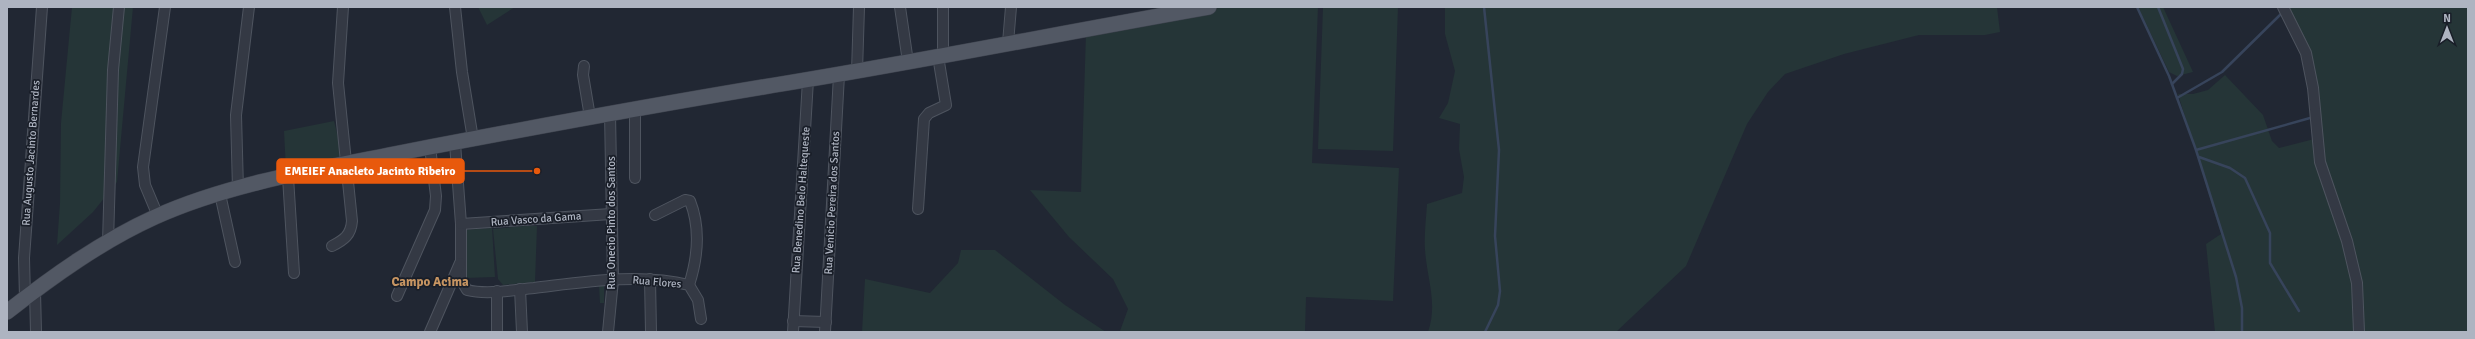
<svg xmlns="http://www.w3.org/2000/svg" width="2475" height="339" font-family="Signika,sans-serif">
  <rect width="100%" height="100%" fill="#212733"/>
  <g fill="#253537">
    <path d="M72,7H133L117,182L93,212L57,245L60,203L61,123Z"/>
    <path d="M478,7H515L487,25Z"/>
    <path d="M1223,7H1318L1312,163L1399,168L1393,301L1306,297L1305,332H1112L1120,331L1128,309L1113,279L1069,237L1030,190L1081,192L1086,33Z"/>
    <path d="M1323,7H1398L1393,151L1318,149Z"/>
    <path d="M1445,7H1997L2000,32L1985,35H1919L1844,54L1785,74L1768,92L1747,124L1686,266L1616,332H1428C1438,303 1427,279 1425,250C1424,235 1426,220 1427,204L1462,193L1464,177L1459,149L1460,124L1439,118L1448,103L1455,71L1445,34Z"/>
    <path d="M2138,7H2163L2193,72L2177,76L2169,72Z"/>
    <path d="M2281,7H2468V332H2215L2206,244L2221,234L2178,94H2193L2208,90L2225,75L2263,115L2272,141L2279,148L2314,139L2310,67Z"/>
    <path d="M334,121L343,158L286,170L284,131Z"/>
    <path d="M525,226H537L535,282L503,285L498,279L493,229Z"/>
    <path d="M492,228L495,277L464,278L462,230Z"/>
    <path d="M961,250H995L1065,305L1106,332H862L865,279L930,293L958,263Z"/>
    <path d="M599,285H604V303H600Z"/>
  </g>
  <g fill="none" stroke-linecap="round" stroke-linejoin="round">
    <g stroke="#37445b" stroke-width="2.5">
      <path d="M1484,7L1499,150L1495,236L1500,291L1498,305L1485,332"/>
      <path d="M2137,7L2169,76L2196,150L2236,277L2242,308V332"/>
      <path d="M2158,7L2183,69L2182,74L2172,84"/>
      <path d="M2177,98L2222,72L2283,12"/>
      <path d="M2196,150L2310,118"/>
      <path d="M2199,157L2230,168L2245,178L2270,233V263L2299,311"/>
    </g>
    <defs>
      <g id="street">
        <path d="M455,7L462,72L473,139"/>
        <path d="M900,7L908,62"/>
        <path d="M943,7V55"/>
        <path d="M2283,7L2306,53L2313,88L2320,162L2347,241L2357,283L2359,332"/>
        <path d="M1008,43L1011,7"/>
        <path d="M584,66L583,75L590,117"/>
        <path d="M857,72L859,7"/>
        <path d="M635,108V178"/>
        <path d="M455,143L461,224V280L467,290C487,295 513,290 534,288C585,282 638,273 689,285L698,300L701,319"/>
        <path d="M288,177L294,273"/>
        <path d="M238,189L236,115L249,7"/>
        <path d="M220,194L235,262"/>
        <path d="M918,209L924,119L929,113L946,105L938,56"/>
        <path d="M655,215L685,200L690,201C701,229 698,257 689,285"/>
        <path d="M158,216L145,185L143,167L165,7"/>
        <path d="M461,224L611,214"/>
        <path d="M108,242L113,70L119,7"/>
        <path d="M332,246C344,240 351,235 352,221L338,83L343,7"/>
        <path d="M650,279L651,332"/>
        <path d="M520,289L522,332"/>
        <path d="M35,291L36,332"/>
        <path d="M397,296L435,210L436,196L430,147"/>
        <path d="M25,298L24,258L42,7"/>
        <path d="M793,321L826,322"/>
        <path d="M430,332L460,263"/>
        <path d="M497,332V291"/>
        <path d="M608,332L613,280L610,113"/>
        <path d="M793,332L808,80"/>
        <path d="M825,332L839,75"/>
      </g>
      <path id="primary" d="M7,312C53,276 102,241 155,217C230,183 324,168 404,152C524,129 643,107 763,87C912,63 1061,33 1209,7"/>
    </defs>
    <use href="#street" stroke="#4e545f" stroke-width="12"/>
    <use href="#primary" stroke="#3d424d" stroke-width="16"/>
    <use href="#street" stroke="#343944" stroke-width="10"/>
    <use href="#primary" stroke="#525864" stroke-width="15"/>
  </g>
  <g text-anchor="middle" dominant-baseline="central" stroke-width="3.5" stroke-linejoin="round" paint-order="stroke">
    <g font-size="11" fill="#aeb4c1" stroke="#191e28">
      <text transform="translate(31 153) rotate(-86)">Rua Augusto Jacinto Bernardes</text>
      <text transform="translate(801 200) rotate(-86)">Rua Benedino Belo Haltequeste</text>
      <text transform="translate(832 203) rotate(-87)">Rua Venicio Pereira dos Santos</text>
      <text transform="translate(536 219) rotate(-4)">Rua Vasco da Gama</text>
      <text transform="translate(611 223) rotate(-90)">Rua Onecio Pinto dos Santos</text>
      <text transform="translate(657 282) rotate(5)">Rua Flores</text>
    </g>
    <g font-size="13" font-weight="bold" fill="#c79562" stroke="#191e28">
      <text x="430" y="282">Campo Acima</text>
    </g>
  </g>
  <path fill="none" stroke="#e8590c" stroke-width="1.5" d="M537 171L464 171"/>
  <circle fill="#e8590c" stroke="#191e28" stroke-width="1.5" cx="537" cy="171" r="4"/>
  <rect fill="#e8590c" stroke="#e8590c" stroke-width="1.5" x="277" y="159" width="187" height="24" rx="4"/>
  <g font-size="12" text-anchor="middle" font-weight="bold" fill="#fff">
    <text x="370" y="175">EMEIEF Anacleto Jacinto Ribeiro</text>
  </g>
  <rect width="2475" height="339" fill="none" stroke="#aeb4c1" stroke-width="16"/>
  <g transform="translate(2447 28)" stroke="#191e28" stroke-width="3" paint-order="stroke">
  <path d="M0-3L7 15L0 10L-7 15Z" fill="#aeb4c1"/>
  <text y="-6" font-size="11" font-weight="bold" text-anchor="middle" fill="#aeb4c1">N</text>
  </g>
</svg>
